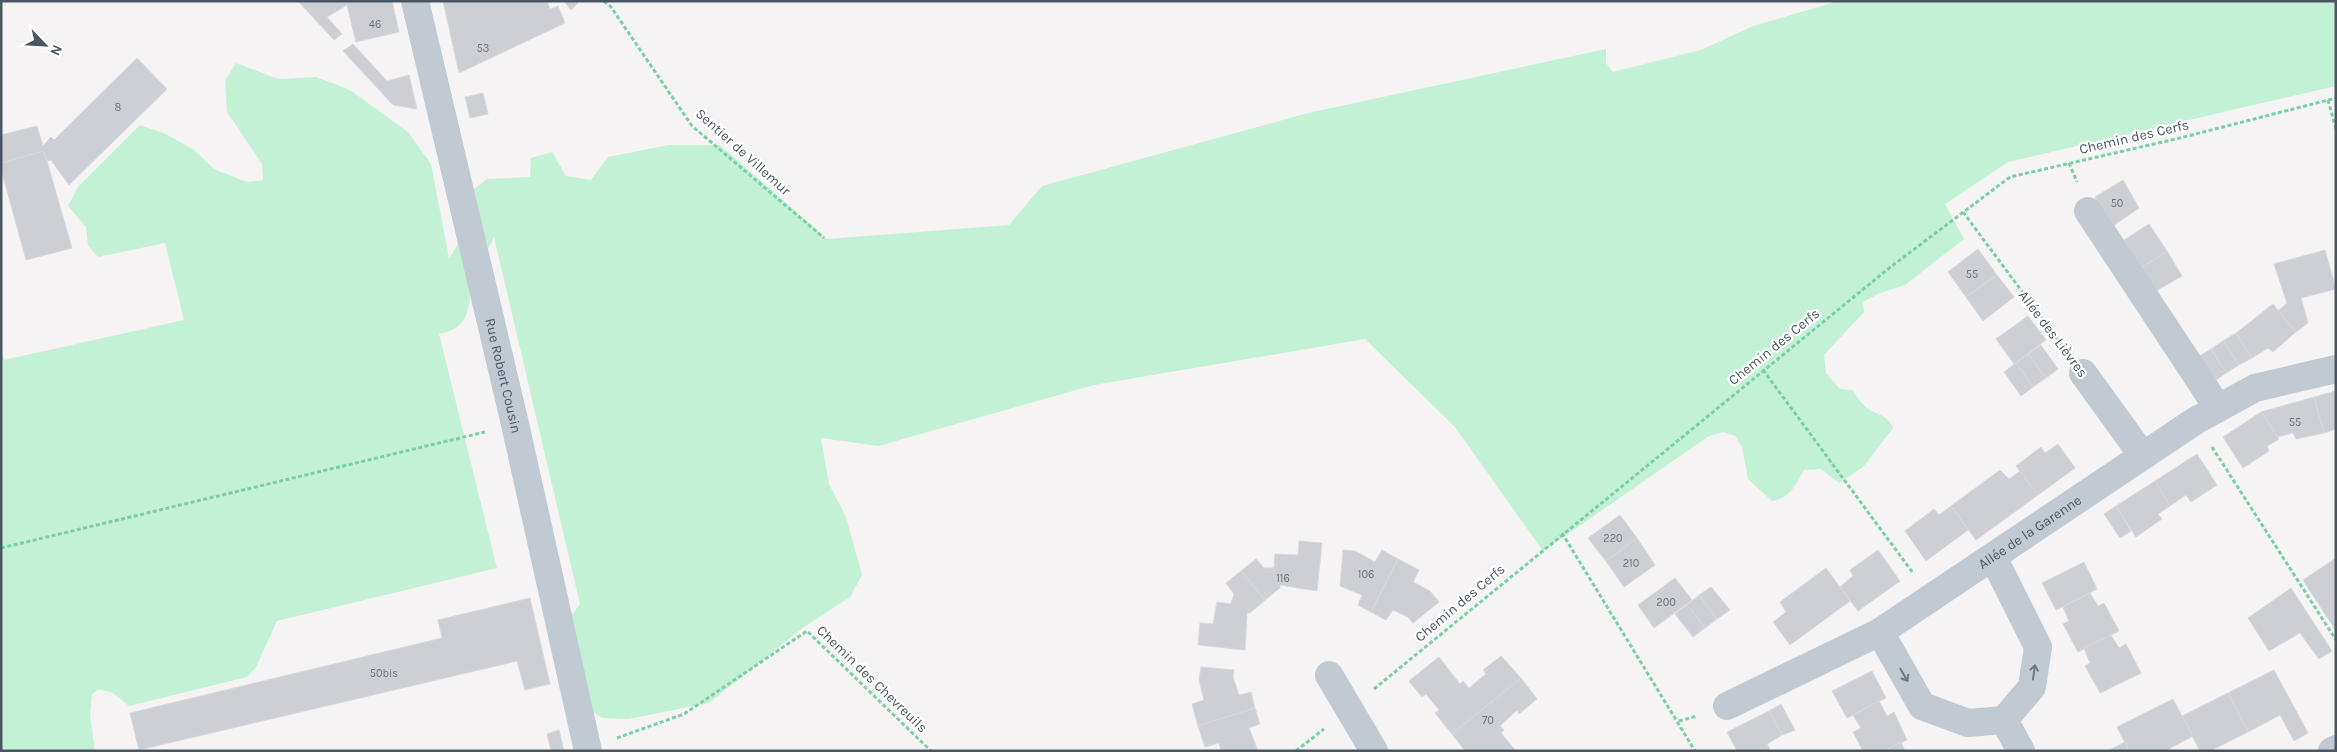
<svg xmlns="http://www.w3.org/2000/svg" width="2337" height="752" font-family="Karla,sans-serif">
  <rect width="100%" height="100%" fill="#f5f3f3"/>
  <path fill="#c3f1d5" d="M1839,1H2336V86L2008,162L1945,204L1964,239L1905,285L1880,293L1863,302L1864,312L1824,355L1826,373L1840,389L1852,390C1856,395 1860,402 1865,406C1874,416 1885,411 1893,428L1863,467L1839,483L1821,469L1804,470C1795,485 1791,498 1772,501L1748,479L1742,447L1735,436L1723,432L1709,436L1543,551L1455,427L1365,339L1094,385L878,446L821,438L829,484L846,517L862,575L850,597L804,627L709,703L628,719L602,718L581,704L568,620L580,604L494,237C488,249 477,268 474,280C466,307 473,327 439,334L497,568L277,621L256,667L247,677L129,706L113,693L99,689L92,694L90,715L95,751H1V348L4,360L184,320L165,243L98,257L88,245L86,227L68,206L78,187L140,125L166,134L194,150L214,169L247,182L263,180L262,164L227,112L225,81L236,63L278,79L316,77L350,90L408,132L431,164L449,258L470,226V192L487,179L530,177L531,158L552,152L566,176L591,180L608,157L669,145H720L827,239L1009,225L1042,186L1308,113L1606,49V63L1613,72L1701,50L1753,26Z"/>
  <g fill="#cdcfd5" stroke="#d7d9de">
    <path d="M298,1H392L399,32L356,42L347,5L327,17L342,34L334,40Z"/>
    <path d="M443,1H547L550,9L558,6L565,23L459,73Z"/>
    <path d="M564,1H580L571,10Z"/>
    <path d="M353,44L387,81L409,75L417,109L393,105L343,51Z"/>
    <path d="M137,58L167,89L69,185L51,160L47,161L44,151L1,163V135L37,126L43,146L51,137L54,140Z"/>
    <path d="M483,93L488,114L470,118L465,97Z"/>
    <path d="M44,151L72,248L26,260L1,169V163Z"/>
    <path d="M2123,180L2139,208L2114,225L2095,197Z"/>
    <path d="M2149,224L2167,251L2141,268L2124,240Z"/>
    <path d="M1978,249L1997,275L1966,297L1948,272Z"/>
    <path d="M2325,250L2336,289L2301,298L2308,323L2296,332L2278,311L2287,303L2274,264Z"/>
    <path d="M2167,251L2182,276L2156,291L2141,268Z"/>
    <path d="M1997,275L2014,297L1983,321L1966,297Z"/>
    <path d="M2273,304L2296,332L2273,352L2268,348L2252,358L2236,333Z"/>
    <path d="M2028,316L2046,340L2014,364L1996,339Z"/>
    <path d="M2236,333L2252,358L2239,365L2223,341Z"/>
    <path d="M2223,341L2239,365L2226,373L2211,349Z"/>
    <path d="M2041,345L2058,369L2046,378L2028,354Z"/>
    <path d="M2211,349L2226,373L2213,382L2198,357Z"/>
    <path d="M2028,354L2046,378L2033,387L2016,363Z"/>
    <path d="M2016,363L2033,387L2021,396L2004,372Z"/>
    <path d="M2336,391V429L2324,433L2314,397Z"/>
    <path d="M2314,397L2324,433L2296,439L2293,433L2278,437L2261,412Z"/>
    <path d="M2261,412L2279,439L2267,446L2269,451L2243,468L2223,437Z"/>
    <path d="M2058,444L2075,468L2038,495L2016,466L2041,447L2045,453Z"/>
    <path d="M2197,454L2217,485L2191,502L2186,495L2170,506L2155,481Z"/>
    <path d="M2000,470L2009,479L2020,471L2038,495L1976,540L1951,506Z"/>
    <path d="M2155,481L2170,506L2158,514L2162,519L2136,537L2116,506Z"/>
    <path d="M1951,506L1968,530L1926,561L1905,531L1934,509L1939,515Z"/>
    <path d="M2116,506L2131,531L2120,538L2104,514Z"/>
    <path d="M1620,515L1637,538L1606,561L1588,538Z"/>
    <path d="M1637,538L1655,565L1624,587L1606,561Z"/>
    <path d="M1299,541L1322,543L1317,591L1280,585V588L1265,600L1241,571L1256,559L1264,568H1274L1275,554L1298,555Z"/>
    <path d="M1343,550L1355,551L1375,562L1382,550L1398,559L1371,612L1358,605L1362,595L1340,586Z"/>
    <path d="M1878,550L1900,581L1858,611L1840,587L1853,576L1850,570Z"/>
    <path d="M2336,558V631L2303,580Z"/>
    <path d="M1398,559L1419,570L1413,582L1430,591L1439,602L1413,623L1408,617L1393,610L1386,620L1371,612Z"/>
    <path d="M2084,562L2097,589L2056,610L2042,583Z"/>
    <path d="M1826,568L1850,601L1790,645L1773,622L1786,612L1780,602Z"/>
    <path d="M1241,571L1265,600L1250,613H1247L1245,650L1198,645L1200,623L1213,624L1217,602L1231,604L1234,594L1226,583Z"/>
    <path d="M1675,578L1692,600L1654,628L1638,605Z"/>
    <path d="M1711,587L1730,610L1717,619L1699,595Z"/>
    <path d="M2291,588L2332,651L2319,659L2300,633L2269,651L2248,618Z"/>
    <path d="M2090,593L2098,606L2104,603L2119,631L2078,652L2063,624L2069,621L2063,607Z"/>
    <path d="M1699,595L1717,619L1705,628L1687,605Z"/>
    <path d="M530,598L550,684L525,690L517,661L139,750L130,713L442,638L438,620Z"/>
    <path d="M1687,605L1705,628L1693,637L1675,614Z"/>
    <path d="M2111,635L2119,648L2126,644L2141,673L2100,693L2085,666L2090,663L2084,648Z"/>
    <path d="M1501,656L1521,678L1452,734L1435,713L1439,710L1426,694L1422,697L1409,681L1439,657L1460,684L1463,681L1469,688L1486,674L1483,670Z"/>
    <path d="M1201,667L1234,670L1233,677L1239,695L1251,692L1255,708L1198,726L1192,704L1204,700L1199,680Z"/>
    <path d="M2274,670L2308,733L2294,741L2280,715L2248,732L2228,693Z"/>
    <path d="M1872,671L1886,698L1847,718L1832,691Z"/>
    <path d="M1521,678L1537,699L1519,714L1517,710L1500,726L1504,730L1501,733L1516,751H1465L1452,734Z"/>
    <path d="M2228,693L2248,732L2214,749L2215,751H2200L2182,716Z"/>
    <path d="M2173,699L2193,736L2165,751H2129L2117,727Z"/>
    <path d="M1879,701L1887,716L1894,712L1907,740L1885,751H1863L1853,732L1861,728L1853,715Z"/>
    <path d="M1781,704L1795,730L1782,735L1769,711Z"/>
    <path d="M1255,708L1260,724L1249,728L1258,751H1221L1219,743L1205,747L1198,726Z"/>
    <path d="M1769,711L1782,735L1767,744L1770,749L1767,751H1737L1727,732Z"/>
    <path d="M559,730L564,751H551L547,734Z"/>
    <path d="M1901,742L1905,751H1885Z"/>
    <path d="M2125,742L2129,751H2108Z"/>
  </g>
  <g fill="none" stroke-linecap="round" stroke-linejoin="round">
    <g stroke="#7ad0a6" stroke-width="3" stroke-dasharray="4 2.5" stroke-linecap="butt">
      <path d="M604,1L611,7L692,126L824,238"/>
      <path d="M2328,100L2336,129"/>
      <path d="M2069,163L2077,182"/>
      <path d="M1963,212L2064,348"/>
      <path d="M1763,370L1913,573"/>
      <path d="M2212,447L2336,640"/>
      <path d="M1562,533L1695,751"/>
      <path d="M1,548L485,432"/>
      <path d="M1374,689L1888,269L2010,177L2180,138L2336,98"/>
      <path d="M1679,721L1697,716"/>
      <path d="M617,738L684,714L807,631L931,751"/>
      <path d="M1296,751L1324,729"/>
    </g>
    <g stroke="#c1cad2" stroke-width="28">
      <path id="s1" d="M415,1L515,424L588,751"/>
      <path d="M2088,211L2218,408"/>
      <path d="M2083,373L2143,456"/>
      <path d="M1880,632L1922,706L1968,723L2004,720L2032,687L2038,647L1993,557"/>
      <path d="M1329,675L1374,751"/>
      <path id="s2" d="M1727,706L1880,632L2195,421L2255,388L2336,369"/>
      <path d="M2004,720L2021,751"/>
      <path d="M2332,751L2336,749"/>
    </g>
  </g>
  <defs><path id="oneway-shaft" d="M-6 0H5M1.5-3L5.5 0L1.5 3" fill="none" stroke-width="1.6" stroke-linecap="round" stroke-linejoin="round" transform="scale(1.25)"/></defs>
  <g stroke="#6e7983">
    <use href="#oneway-shaft" transform="translate(2034 672) rotate(-82)"/>
    <use href="#oneway-shaft" transform="translate(1904 675) rotate(60)"/>
  </g>
  <g text-anchor="middle" dominant-baseline="central" stroke-width="4.5" stroke-linejoin="round" paint-order="stroke">
    <g font-size="11" fill="#6b747e">
      <text x="375" y="24">46</text>
      <text x="483" y="48">53</text>
      <text x="118" y="107">8</text>
      <text x="2117" y="203">50</text>
      <text x="1972" y="274">55</text>
      <text x="2295" y="422">55</text>
      <text x="1613" y="538">220</text>
      <text x="1631" y="563">210</text>
      <text x="1366" y="574">106</text>
      <text x="1283" y="578">116</text>
      <text x="1666" y="602">200</text>
      <text x="384" y="673">50bis</text>
      <text x="1488" y="720">70</text>
    </g>
    <g font-size="14" fill="#4a5661" stroke="#fff">
      <text transform="translate(2134 137) rotate(-13)">Chemin des Cerfs</text>
      <text transform="translate(743 152) rotate(42)">Sentier de Villemur</text>
      <text transform="translate(2053 334) rotate(53)">Allée des Lièvres</text>
      <text transform="translate(1774 347) rotate(-39)">Chemin des Cerfs</text>
      <text stroke="none"><textPath href="#s1" startOffset="385">Rue Robert Cousin</textPath></text>
      <text stroke="none"><textPath href="#s2" startOffset="350">Allée de la Garenne</textPath></text>
      <text transform="translate(1460 603) rotate(-40)">Chemin des Cerfs</text>
      <text transform="translate(872 679) rotate(44)">Chemin des Chevreuils</text>
    </g>
  </g>
  <rect width="2337" height="752" fill="none" stroke="#4a5661" stroke-width="5"/>
  <g transform="translate(45 45) rotate(115)" stroke="#ffffff" stroke-width="4" paint-order="stroke">
  <path d="M0-4L9 19L0 12L-9 19Z" fill="#4a5661"/>
  <text y="-8" font-size="14" font-weight="bold" text-anchor="middle" fill="#4a5661">N</text>
  </g>
</svg>
